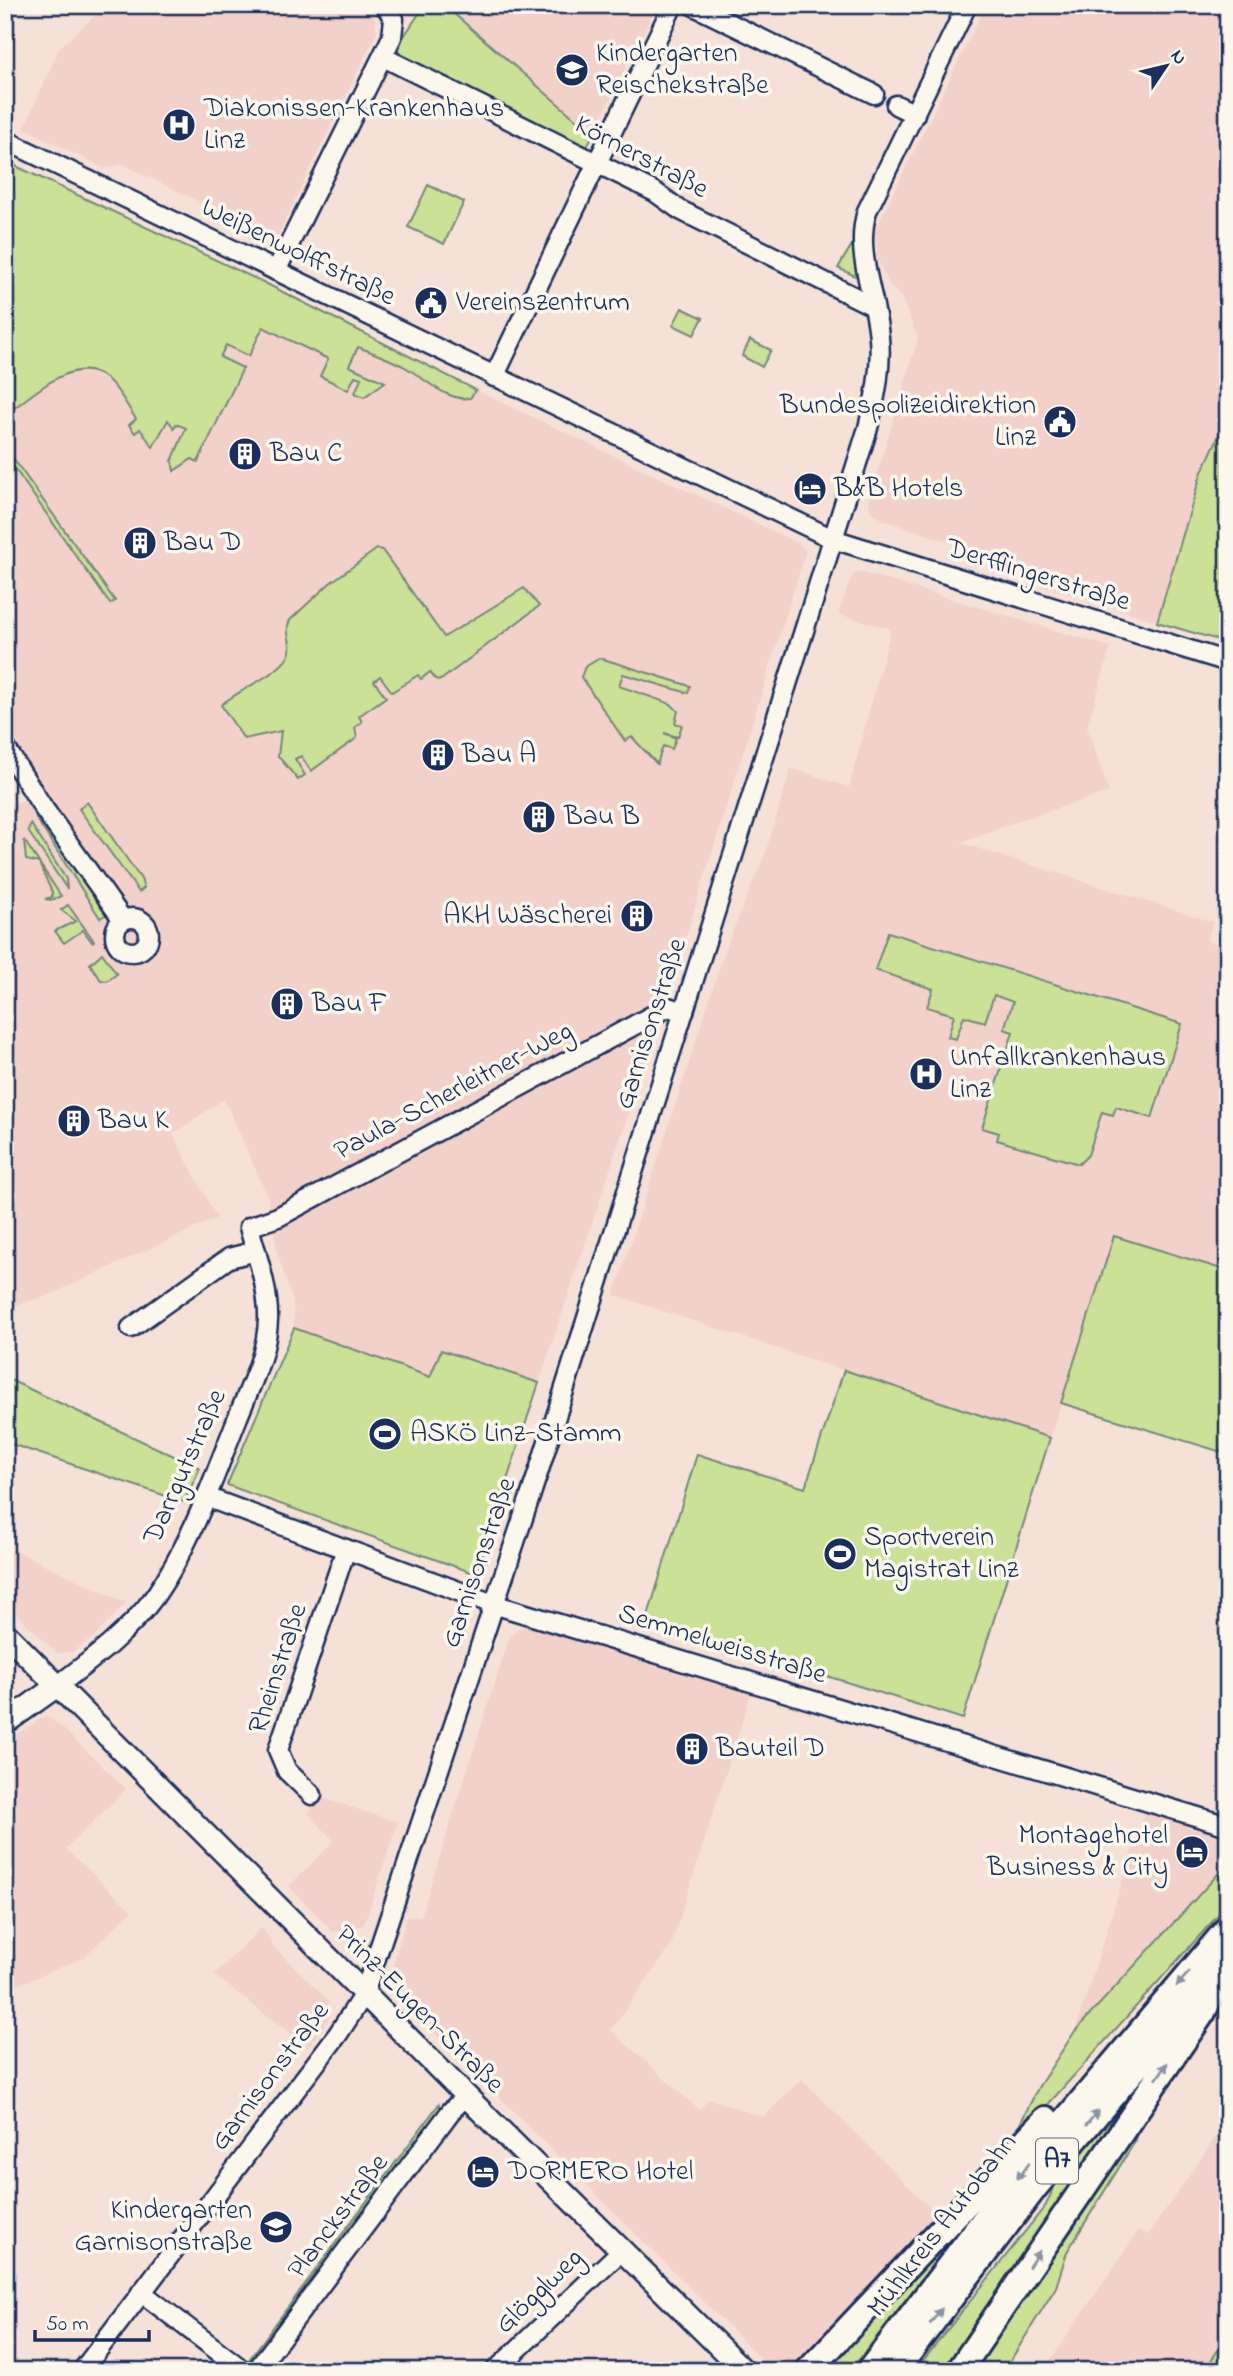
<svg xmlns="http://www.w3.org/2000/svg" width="1233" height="2376" font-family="'Indie Flower',sans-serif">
  <rect width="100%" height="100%" fill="#f6e1d8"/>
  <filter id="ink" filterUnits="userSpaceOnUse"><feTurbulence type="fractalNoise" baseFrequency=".0143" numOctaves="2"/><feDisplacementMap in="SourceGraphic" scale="14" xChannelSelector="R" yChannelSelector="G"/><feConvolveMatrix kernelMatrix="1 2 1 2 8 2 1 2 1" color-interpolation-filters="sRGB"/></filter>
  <g filter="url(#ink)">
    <g fill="#f2d1ca">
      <path d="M107,5H361L374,15L377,32L276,239L122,164L105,169L24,128L60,47Z"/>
      <path d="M444,5H657L593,134Z"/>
      <path d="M986,5H1192L1228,21V643L1040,585L1037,571L883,520L870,510L869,500L918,338L901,297L891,287L878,261L875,230Z"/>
      <path d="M5,161L265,283L476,390L800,544L806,551L664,1007L539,1383L441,1350L431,1377L294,1328L293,1302L278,1256L267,1195L224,1099L173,1134L217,1218L45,1297L5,1308V804L38,798L46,792L5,734Z"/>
      <path d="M858,571L1111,647L1087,727L1109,792L1020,820L961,843L1213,922L1207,941L1228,947V1271L1114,1236L1050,1438L614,1295L726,947L766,851L791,768L849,787L891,629L838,614L851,578Z"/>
      <path d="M5,1546L14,1550L126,1603L96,1635L73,1652L57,1653L5,1603Z"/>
      <path d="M531,1626L751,1694L671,1946L611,2030L699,2110L709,2099L763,2117L802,2079L938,2216L798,2362L786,2369L773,2370L768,2366L387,1985L407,1917L421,1916L509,1638L517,1629Z"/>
      <path d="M45,1716L57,1723L126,1789L66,1849L132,1911L83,1958L18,1985L5,1973V1742Z"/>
      <path d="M322,1798L398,1822L364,1925L333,1932L289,1886L334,1841L308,1813Z"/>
      <path d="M1144,1813L1228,1839V1863L1075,2031Z"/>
      <path d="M262,1927L275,1948L328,2000L331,2013L328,2020L308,2047L214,1975Z"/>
      <path d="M1228,2119V2335L1204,2371H1043L1139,2230L1148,2235Z"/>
    </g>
    <g fill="#cbe196" stroke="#73887a" stroke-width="2">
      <path d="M412,5H444L593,134L587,147L404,59L398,50L399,44L420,12Z"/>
      <path d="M5,161L265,283L476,390L470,398C447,402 423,377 405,367C390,359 374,353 358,347L349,366L385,382L364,397L355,393L361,378L355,376L348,390L320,376L328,359L263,327L249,356L226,345L220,357L243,368L198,462L192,459L174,471L172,461L186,428L176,424L174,428L168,420L153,447L140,429L135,433L129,425L136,419C127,406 119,389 107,379C74,352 31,397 5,415Z"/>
      <path d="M428,185L464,202L444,244L408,227Z"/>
      <path d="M853,243L858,275L855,276L838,268Z"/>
      <path d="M682,308L703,318L694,335L673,325Z"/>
      <path d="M750,340L771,350L762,367L742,356Z"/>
      <path d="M1228,416V643L1157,622L1201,474Z"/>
      <path d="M5,447L115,601L110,604L10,462L5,465Z"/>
      <path d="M377,549L382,550L444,637L524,588L539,606L441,680L435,679L430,672L421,679L418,675L392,692L380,676L374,681L386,697L359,716L362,722L355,727L357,738L311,771L301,756L295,759L305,775L298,780L278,756L281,731L244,739L221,705C237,691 278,674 288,657C295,644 283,633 290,620L330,583Z"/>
      <path d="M600,658L690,686L688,693L623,674L619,686L671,704L678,711L675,723L682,725L678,737L664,733L676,738L672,749L663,746L657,764L632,737L625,741L581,677L585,667Z"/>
      <path d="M87,802L141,879L144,888L139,892L79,809Z"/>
      <path d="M39,816L107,914L100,918L36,818Z"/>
      <path d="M31,824L66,879L67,889L28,831Z"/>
      <path d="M24,840L61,896L52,900L45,899L52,897V892L39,863L26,860Z"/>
      <path d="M68,905L94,941L92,942L83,930L64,943L55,931L76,921L61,910Z"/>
      <path d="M888,932L1182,1024L1152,1118L1116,1107L1113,1115L1102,1112L1088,1155L1079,1164L997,1140L999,1133L982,1128L1013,1032L1004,1029L1013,1002L994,995L985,1022L964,1016L956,1039L948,1037L954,1015L927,1007L933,989L875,970Z"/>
      <path d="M102,953L117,974L107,981L101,980L90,964Z"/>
      <path d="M1114,1236L1228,1271V1454L1061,1403Z"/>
      <path d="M294,1328L430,1377L441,1350L539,1383L476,1574L227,1485Z"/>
      <path d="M844,1370L1050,1438L963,1719L647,1619L697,1454L805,1488Z"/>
      <path d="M10,1380L200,1468L184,1502L5,1442V1383Z"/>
      <path d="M1228,1863V1904L1035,2119L1018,2128L1039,2086L1075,2031Z"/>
      <path d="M1173,2039L948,2371H915L1046,2205L1065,2163Z"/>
      <path d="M439,2104L441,2110L254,2361H248Z"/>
      <path d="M1143,2111L1134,2143L1067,2252L1056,2287L1004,2371H971Z"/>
      <path d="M1021,2155L968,2227L953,2239L850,2371H824Z"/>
      <path d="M1228,2335V2371H1204Z"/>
    </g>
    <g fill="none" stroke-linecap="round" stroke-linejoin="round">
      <defs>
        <g id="minor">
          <path d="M692,5L874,94"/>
          <path d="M383,57L655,192L680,210L873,306"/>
          <path d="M896,105L915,114"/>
          <path d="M5,140L833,539L1228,662"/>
          <path d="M276,271L392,37L394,19L385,5"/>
          <path d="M494,377L673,5"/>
          <path d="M5,747L44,809L123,920"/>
          <circle cx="132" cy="935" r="17"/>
          <path d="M131,1328L229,1258L256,1251"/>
          <path d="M206,1497L493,1604L1228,1826"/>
          <path d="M57,1686C93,1659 129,1632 155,1596C192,1543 214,1476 238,1417C250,1386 267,1354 268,1320C269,1289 257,1257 249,1227L278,1217L668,1007L684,1012"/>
          <path d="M312,1795L287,1771L278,1750L346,1549"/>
          <path d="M141,2292L244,2371"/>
          <path d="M82,2371L338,2034L364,1994L539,1470L868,428C875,399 882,368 879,338C876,295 854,254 867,211L967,5"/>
          <path d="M256,2371L451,2111L466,2096"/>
          <path d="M495,2371L621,2251"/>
        </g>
        <g id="major">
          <path d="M5,1633L494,2124L744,2371"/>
          <path d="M5,1723L57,1686"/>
        </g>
        <g id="highway">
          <path d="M808,2371L1046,2119"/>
          <path d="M869,2371L1010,2186L1228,1928"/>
          <path d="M895,2371L1036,2186L1228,1958"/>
          <path d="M959,2371L1203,2012L1215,1987"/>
        </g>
      </defs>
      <use href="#minor" stroke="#1b2f5e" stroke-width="23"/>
      <use href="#major" stroke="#1b2f5e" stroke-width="26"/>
      <use href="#highway" stroke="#1b2f5e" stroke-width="30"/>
      <use href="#minor" stroke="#fbf7ec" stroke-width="18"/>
      <use href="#major" stroke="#fbf7ec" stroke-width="21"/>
      <use href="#highway" stroke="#fbf7ec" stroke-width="24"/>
    </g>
    <defs><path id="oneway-solid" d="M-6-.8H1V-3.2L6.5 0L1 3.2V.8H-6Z" transform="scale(1.75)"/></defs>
    <g fill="#8b93a5">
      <use href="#oneway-solid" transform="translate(1183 1979) rotate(131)"/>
      <use href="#oneway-solid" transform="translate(1162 2071) rotate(-56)"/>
      <use href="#oneway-solid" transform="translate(1092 2118) rotate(-51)"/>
      <use href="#oneway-solid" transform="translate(1023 2171) rotate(129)"/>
      <use href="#oneway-solid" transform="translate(1034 2259) rotate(-56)"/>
      <use href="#oneway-solid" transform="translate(936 2316) rotate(-53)"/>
    </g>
  </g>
  <defs>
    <symbol id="school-disc" viewBox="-11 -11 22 22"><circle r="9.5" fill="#1b2f5e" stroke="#fbf7ec"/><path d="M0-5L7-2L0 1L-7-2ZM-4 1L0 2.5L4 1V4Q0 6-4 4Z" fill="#fff"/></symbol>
    <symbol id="hospital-disc" viewBox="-11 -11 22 22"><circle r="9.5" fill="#1b2f5e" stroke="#fbf7ec"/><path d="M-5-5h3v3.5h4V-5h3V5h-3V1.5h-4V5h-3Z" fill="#fff"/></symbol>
    <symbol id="civic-disc" viewBox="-11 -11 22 22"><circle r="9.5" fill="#1b2f5e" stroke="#fbf7ec"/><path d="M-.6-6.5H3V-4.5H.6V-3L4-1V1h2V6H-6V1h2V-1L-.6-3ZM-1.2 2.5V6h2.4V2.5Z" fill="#fff"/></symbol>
    <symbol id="building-disc" viewBox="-11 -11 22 22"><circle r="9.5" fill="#1b2f5e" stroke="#fbf7ec"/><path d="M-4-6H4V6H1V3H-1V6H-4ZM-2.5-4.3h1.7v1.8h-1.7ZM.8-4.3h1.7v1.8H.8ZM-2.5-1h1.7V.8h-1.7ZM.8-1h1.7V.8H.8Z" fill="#fff"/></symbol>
    <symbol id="hotel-disc" viewBox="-11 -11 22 22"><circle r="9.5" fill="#1b2f5e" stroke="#fbf7ec"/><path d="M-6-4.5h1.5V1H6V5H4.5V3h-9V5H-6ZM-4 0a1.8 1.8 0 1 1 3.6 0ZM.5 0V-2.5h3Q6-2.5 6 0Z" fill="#fff"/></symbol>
    <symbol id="stadium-disc" viewBox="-11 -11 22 22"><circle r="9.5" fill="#1b2f5e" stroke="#fbf7ec"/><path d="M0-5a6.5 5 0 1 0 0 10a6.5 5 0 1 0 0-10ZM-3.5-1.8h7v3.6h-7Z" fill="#fff"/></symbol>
  </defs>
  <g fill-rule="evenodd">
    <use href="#school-disc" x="553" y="51" width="38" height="38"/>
    <use href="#hospital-disc" x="160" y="106" width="38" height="38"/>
    <use href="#civic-disc" x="412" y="284" width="38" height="38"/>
    <use href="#civic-disc" x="1041" y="403" width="38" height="38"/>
    <use href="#building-disc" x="226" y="435" width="38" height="38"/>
    <use href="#hotel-disc" x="791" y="470" width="38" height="38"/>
    <use href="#building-disc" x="121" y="524" width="38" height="38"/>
    <use href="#building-disc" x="419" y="736" width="38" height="38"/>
    <use href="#building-disc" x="520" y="798" width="38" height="38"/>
    <use href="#building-disc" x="618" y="897" width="38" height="38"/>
    <use href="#building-disc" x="268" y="985" width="38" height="38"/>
    <use href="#hospital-disc" x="907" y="1055" width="38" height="38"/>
    <use href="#building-disc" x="55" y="1102" width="38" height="38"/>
    <use href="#stadium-disc" x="366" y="1415" width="38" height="38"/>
    <use href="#stadium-disc" x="821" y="1535" width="38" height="38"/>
    <use href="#building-disc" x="673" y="1730" width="38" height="38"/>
    <use href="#hotel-disc" x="1173" y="1833" width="38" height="38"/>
    <use href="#hotel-disc" x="464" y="2153" width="38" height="38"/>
    <use href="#school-disc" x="257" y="2208" width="38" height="38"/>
  </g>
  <g text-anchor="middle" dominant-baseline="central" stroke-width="7" stroke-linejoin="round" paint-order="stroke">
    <rect fill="#fbf7ec" stroke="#5e6b89" stroke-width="2" x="1036" y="2138.5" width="42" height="45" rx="5"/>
    <g font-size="26" font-weight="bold" fill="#1b2f5e">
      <text x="1057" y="2161">A7</text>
    </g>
    <g font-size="28" fill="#1b2f5e" stroke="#fbf7ec" text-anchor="start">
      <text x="596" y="54">Kindergarten<tspan x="596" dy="32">Reischekstraße</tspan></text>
      <text x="204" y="109">Diakonissen-Krankenhaus<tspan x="204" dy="32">Linz</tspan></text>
      <text x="456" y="303">Vereinszentrum</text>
      <text x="1036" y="406" text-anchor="end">Bundespolizeidirektion<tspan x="1036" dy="32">Linz</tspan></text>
      <text x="270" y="454">Bau C</text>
      <text x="834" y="489">B&amp;B Hotels</text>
      <text x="164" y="543">Bau D</text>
      <text x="462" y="755">Bau A</text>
      <text x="564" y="817">Bau B</text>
      <text x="612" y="916" text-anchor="end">AKH Wäscherei</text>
      <text x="312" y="1004">Bau F</text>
      <text x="950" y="1058">Unfallkrankenhaus<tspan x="950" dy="32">Linz</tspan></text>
      <text x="98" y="1121">Bau K</text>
      <text x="410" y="1434">ASKÖ Linz-Stamm</text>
      <text x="864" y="1538">Sportverein<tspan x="864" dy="32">Magistrat Linz</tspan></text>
      <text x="716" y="1749">Bauteil D</text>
      <text x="1168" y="1836" text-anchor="end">Montagehotel<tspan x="1168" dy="32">Business &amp; City</tspan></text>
      <text x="508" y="2172">DORMERO Hotel</text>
      <text x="252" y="2211" text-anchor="end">Kindergarten<tspan x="252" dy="32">Garnisonstraße</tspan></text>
    </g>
    <g font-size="28" fill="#1b2f5e" stroke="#fbf7ec">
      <text transform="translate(641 158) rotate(28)">Körnerstraße</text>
      <text transform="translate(298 253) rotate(26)">Weißenwolffstraße</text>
      <text transform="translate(1038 576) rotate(17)">Derfflingerstraße</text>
      <text transform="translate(652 1024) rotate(-72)">Garnisonstraße</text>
      <text transform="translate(454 1092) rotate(-28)">Paula-Scherleitner-Weg</text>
      <text transform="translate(186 1467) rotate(-66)">Darrgutstraße</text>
      <text transform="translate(480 1563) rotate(-71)">Garnisonstraße</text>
      <text transform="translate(722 1645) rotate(17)">Semmelweisstraße</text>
      <text transform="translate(279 1669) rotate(-72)">Rheinstraße</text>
      <text transform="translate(419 2010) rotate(45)">Prinz-Eugen-Straße</text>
      <text transform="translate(271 2077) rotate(-53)">Garnisonstraße</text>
      <text transform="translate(339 2217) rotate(-53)">Planckstraße</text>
      <text transform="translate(943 2226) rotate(-52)">Mühlkreis Autobahn</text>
      <text transform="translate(540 2292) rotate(-44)">Glögglweg</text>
    </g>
  </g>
  <rect width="1233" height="2376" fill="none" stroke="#fbf7ec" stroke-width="28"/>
  <rect x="14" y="14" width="1205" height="2348" fill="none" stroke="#1b2f5e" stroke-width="2.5" filter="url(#ink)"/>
  <g transform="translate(1166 66) rotate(55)" stroke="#fbf7ec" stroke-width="5" paint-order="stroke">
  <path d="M0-5L12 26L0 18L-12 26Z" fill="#1b2f5e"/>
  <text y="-10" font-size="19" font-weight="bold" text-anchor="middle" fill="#1b2f5e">N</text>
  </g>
  <path d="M35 2330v10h114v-10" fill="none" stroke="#1b2f5e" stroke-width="3.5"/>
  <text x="46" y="2330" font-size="21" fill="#1b2f5e" stroke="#fbf7ec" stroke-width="5" paint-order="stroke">50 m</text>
</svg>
